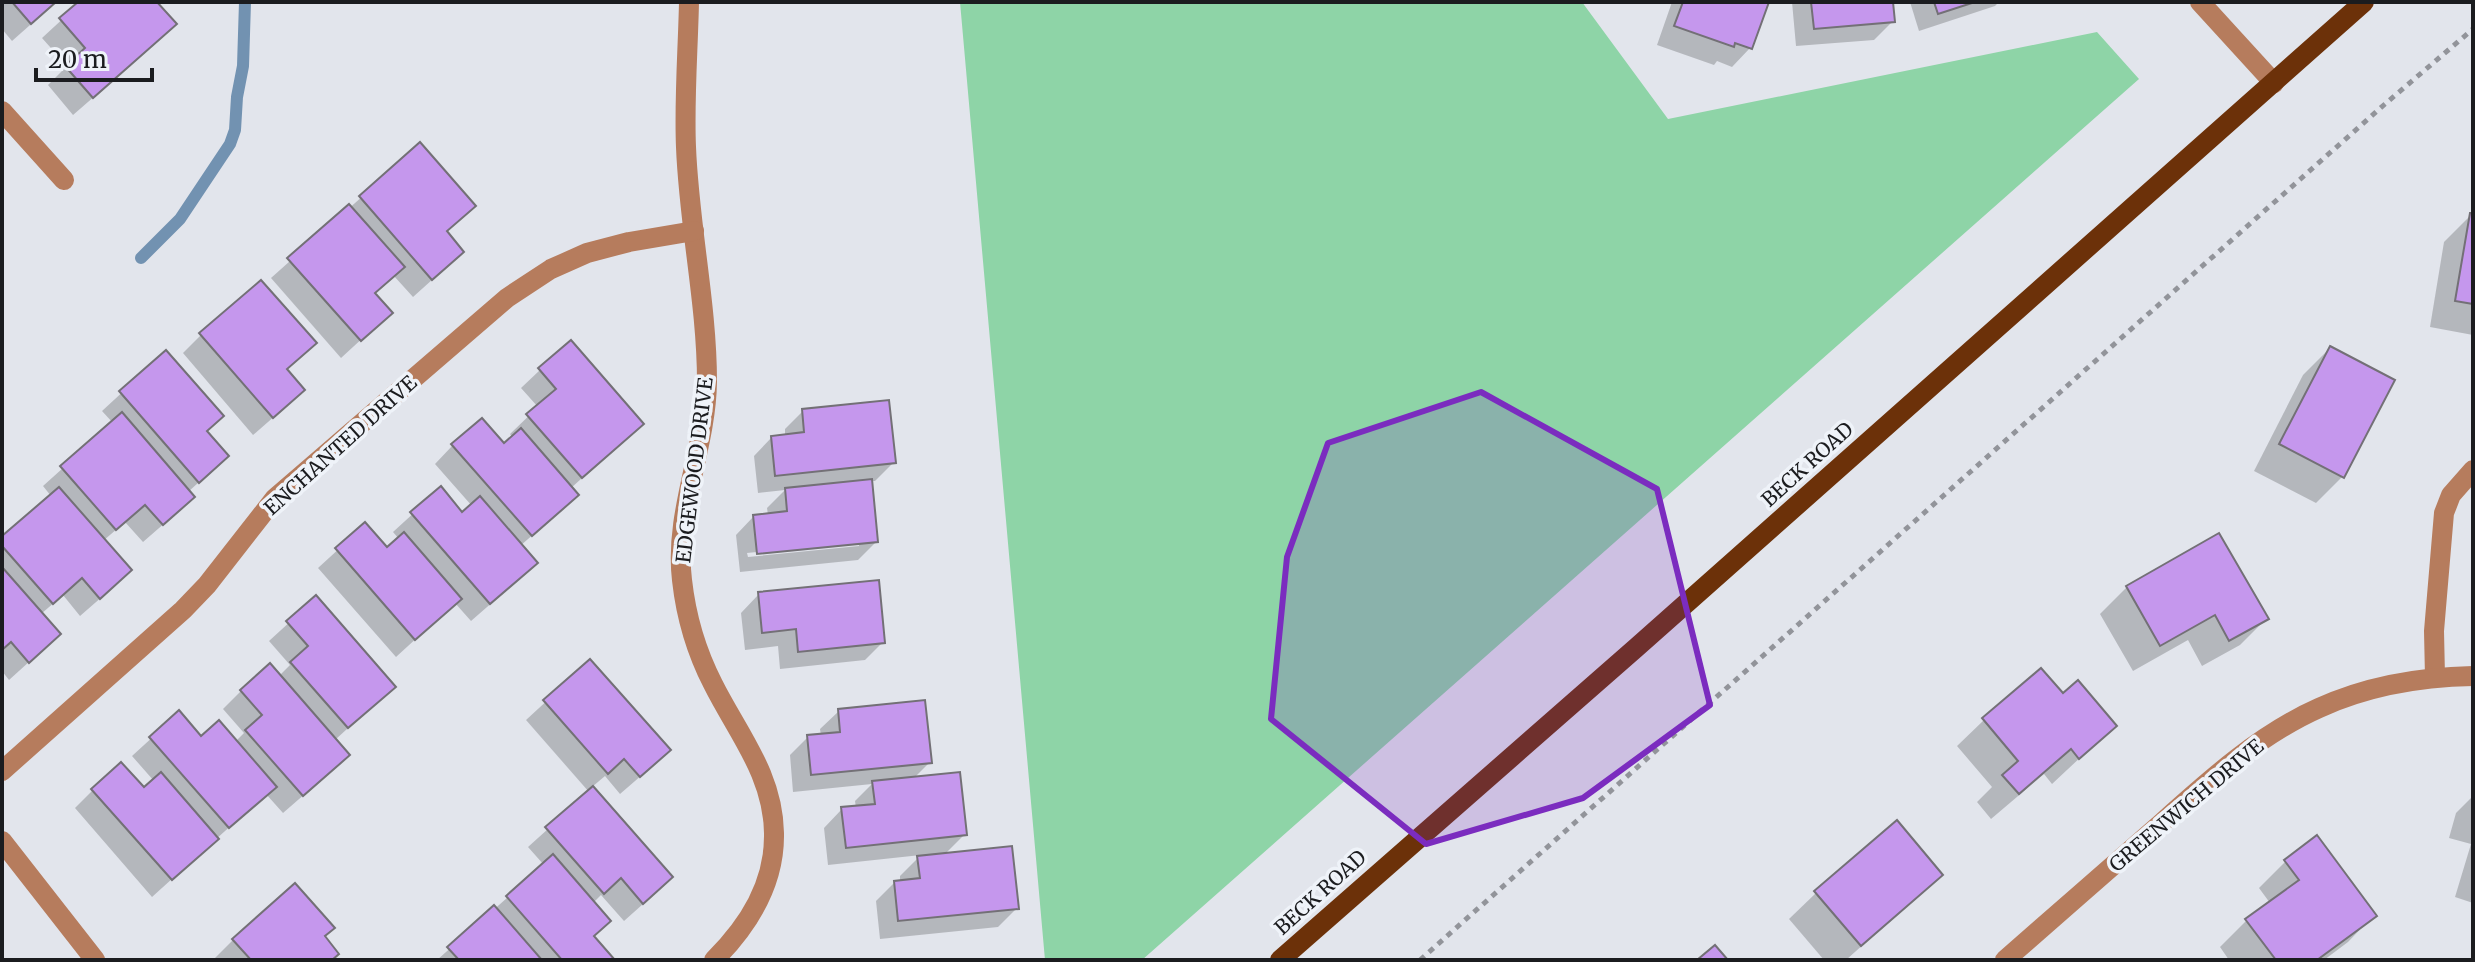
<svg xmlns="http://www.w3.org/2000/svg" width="2475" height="962" font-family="Merriweather,serif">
  <rect width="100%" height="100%" fill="#e2e5ec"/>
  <path fill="#8ed4a7" d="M960,2H1582L1668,119L2097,32L2139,79L1142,960H1045Z"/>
  <g fill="#0003" fill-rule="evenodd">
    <path d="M2,2H56L12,41L2,29Z"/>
    <path d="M81,2H154L156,43L73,115L48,85L67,66L42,38Z"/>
    <path d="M1672,2H1767L1750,48L1732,67L1717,61L1714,65L1657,45Z"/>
    <path d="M1792,2H1891L1893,21L1874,40L1796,46Z"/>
    <path d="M1910,2H1999L1995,6L1919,31Z"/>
    <path d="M420,145L445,233L443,270L413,297L394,276L374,295L390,313L341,358L271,278Z"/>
    <path d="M2471,215H2473V335L2430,327L2444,242Z"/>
    <path d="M201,335L314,343L286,370L284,408L253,435L183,353Z"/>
    <path d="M2330,348L2342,477L2316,503L2254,471L2303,375Z"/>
    <path d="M166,352L205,432L208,474L188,492L174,515L143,542L125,522L103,541L111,589L80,616L63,595L41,614L40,652L9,680L2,671V539L51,496L43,486L113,423L102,411Z"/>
    <path d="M540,370L642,424L571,488L558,513L520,546L517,581L471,621L455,603L396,657L318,568L365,525L387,550L399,539L393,532L440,489L462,515L472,506L435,464L453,445L504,446L513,438L510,434L538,407L521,388Z"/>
    <path d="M803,411L894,462L875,481H870L876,542L858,560L740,572L736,535L754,516L768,515L767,508L785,490L758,493L754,456L772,437L785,436V429ZM859,542V546L748,557L747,553Z"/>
    <path d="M2127,587L2266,619L2240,645L2202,666L2188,640L2133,671L2100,614Z"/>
    <path d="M759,594L883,642L865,660L780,669L778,646L745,650L741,613Z"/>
    <path d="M316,598L394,686L335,740L329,773L283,813L266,794L152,897L75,808L93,790H144L154,781L132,756L179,713L201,738L235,742L244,733L223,709L241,691L279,676L290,665L269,641Z"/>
    <path d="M590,661L650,768L620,794L605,776L592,787L652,896L624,921L601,895L593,903L592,937L612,960H437L544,865L528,847L589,792L526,720Z"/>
    <path d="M2063,696L2114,726L2052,784L2044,774L1991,819L1977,802L1992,787L1957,746L1984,720Z"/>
    <path d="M839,711L930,762L913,779L965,834L944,855L1017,908L998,927L880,939L876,901L894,883L900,882V876L921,855L828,865L824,828L842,809L856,808L855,801L872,784L793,792L790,755L808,737L821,736L820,729Z"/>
    <path d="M2473,796V903L2455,897L2471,844L2449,838L2456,813Z"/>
    <path d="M1896,823L1941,875L1846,960H1824L1789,919L1816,893Z"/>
    <path d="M2286,861L2374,915L2348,942L2324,960H2229L2220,947L2246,921L2270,903L2259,888Z"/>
    <path d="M322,937L330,960L215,958L233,940Z"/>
  </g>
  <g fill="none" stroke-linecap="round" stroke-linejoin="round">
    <path stroke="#7292b1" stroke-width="12" d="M141,258L180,219L230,144L235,130L237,97L243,66L245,2"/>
  </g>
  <g fill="#c597ed" stroke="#737076" stroke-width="2">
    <path d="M12,2H56L31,24Z"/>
    <path d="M78,2H157L177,24L93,98L65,66L85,48L59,18Z"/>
    <path d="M1683,2H1769L1752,49L1735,43L1734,47L1674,26Z"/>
    <path d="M1811,2H1893L1895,22L1814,29Z"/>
    <path d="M1934,2H1975L1938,14Z"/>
    <path d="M420,142L476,206L447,231L464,252L432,280L359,196Z"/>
    <path d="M349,204L405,267L375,293L393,313L361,341L287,258Z"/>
    <path d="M2470,213H2473V304L2455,301Z"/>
    <path d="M261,280L317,343L287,369L305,390L273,418L199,333Z"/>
    <path d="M571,340L644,424L582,478L526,414L556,389L538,368Z"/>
    <path d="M2330,346L2395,380L2344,478L2279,444Z"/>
    <path d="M166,350L224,416L207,431L229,456L199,483L119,391Z"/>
    <path d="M889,400L896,463L775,476L771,436L804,432L802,409Z"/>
    <path d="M122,412L195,497L163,525L145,505L116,530L60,466Z"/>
    <path d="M482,418L504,443L521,428L579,495L532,536L451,444Z"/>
    <path d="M872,479L878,542L757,554L753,515L787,511L785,488Z"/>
    <path d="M441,486L462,512L480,496L538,563L490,604L410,512Z"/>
    <path d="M59,487L132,570L100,599L82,578L53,604L2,546V536Z"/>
    <path d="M365,522L387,547L404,532L462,599L415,640L335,548Z"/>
    <path d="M2219,533L2269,619L2229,641L2215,615L2160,646L2126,586Z"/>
    <path d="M2,567L61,634L29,663L11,642L2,650Z"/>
    <path d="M879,580L885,643L798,652L796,629L762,633L758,592Z"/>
    <path d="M316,595L396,687L348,728L290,662L308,646L286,621Z"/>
    <path d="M590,659L671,750L640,777L624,759L608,774L543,700Z"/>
    <path d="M270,663L350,755L303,796L245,730L262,715L240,690Z"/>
    <path d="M2041,668L2063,693L2078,680L2117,726L2079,759L2071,749L2019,794L2002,775L2018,761L1982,718Z"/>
    <path d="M925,700L932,763L811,775L807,735L840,732L838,709Z"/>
    <path d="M179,710L201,736L219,720L277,787L229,828L149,737Z"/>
    <path d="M121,762L144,787L161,772L219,839L172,880L91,789Z"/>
    <path d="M960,772L967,835L846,848L841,807L875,804L872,781Z"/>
    <path d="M593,786L673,877L643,904L621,878L604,894L545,827Z"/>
    <path d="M1897,820L1943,875L1861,946L1814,891Z"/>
    <path d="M2317,835L2377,916L2317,960H2276L2245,919L2299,880L2284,860Z"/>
    <path d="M1012,846L1019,909L898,921L894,881L920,878L917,856Z"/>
    <path d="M553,854L611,921L594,936L615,960H562L506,896Z"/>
    <path d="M295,883L335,928L325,936L339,954L332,960H251L232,939Z"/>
    <path d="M494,905L542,960H459L447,947Z"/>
    <path d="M1715,945L1728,960H1697Z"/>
  </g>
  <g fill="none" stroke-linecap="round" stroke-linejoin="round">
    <path stroke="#92949a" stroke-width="5" stroke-dasharray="6 6" stroke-linecap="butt" d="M1420,960L2385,104L2473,29"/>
    <g stroke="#b67c5d" stroke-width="20">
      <path d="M689,2C688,50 684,99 686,147C689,226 707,304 707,382C706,449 674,513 682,580C686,616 696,651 713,684C738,734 773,774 774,833C775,884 749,925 714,960"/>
      <path d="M2200,2L2274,83"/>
      <path d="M2,111L64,180"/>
      <path d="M2435,677L2434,631L2444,513L2451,495L2473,470"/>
      <path d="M2,771L183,610L207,585L275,498L507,298L551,269L587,253L629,242L694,231"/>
      <path d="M2,841L95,960"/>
      <path d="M2005,960C2056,916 2106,871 2157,827C2206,783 2258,735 2319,708C2367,686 2420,677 2473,676"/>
    </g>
    <path stroke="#6c3109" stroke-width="20" d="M1280,960L1637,647L2364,2"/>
  </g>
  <path fill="#7b2cbf" fill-opacity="0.2" stroke="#7b2cbf" stroke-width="6" stroke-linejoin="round" d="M1481,392L1657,489L1710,705L1583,798L1426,844L1271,719L1287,557L1328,443Z"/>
  <g text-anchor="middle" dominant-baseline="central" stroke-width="7" stroke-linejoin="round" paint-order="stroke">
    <g font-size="20" fill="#1b1c1f" stroke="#eff3f9">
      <text transform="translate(340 445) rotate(-42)">ENCHANTED DRIVE</text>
      <text transform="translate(1807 464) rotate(-42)">BECK ROAD</text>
      <text transform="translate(694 470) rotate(-83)">EDGEWOOD DRIVE</text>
      <text transform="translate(2186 805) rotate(-40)">GREENWICH DRIVE</text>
      <text transform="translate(1320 892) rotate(-42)">BECK ROAD</text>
    </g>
  </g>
  <rect width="2475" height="962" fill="none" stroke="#1b1c1f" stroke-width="8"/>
  <path d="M36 68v12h116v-12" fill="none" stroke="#1b1c1f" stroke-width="4"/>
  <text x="48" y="68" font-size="24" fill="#1b1c1f" stroke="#eff3f9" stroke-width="6" paint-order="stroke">20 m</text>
</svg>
